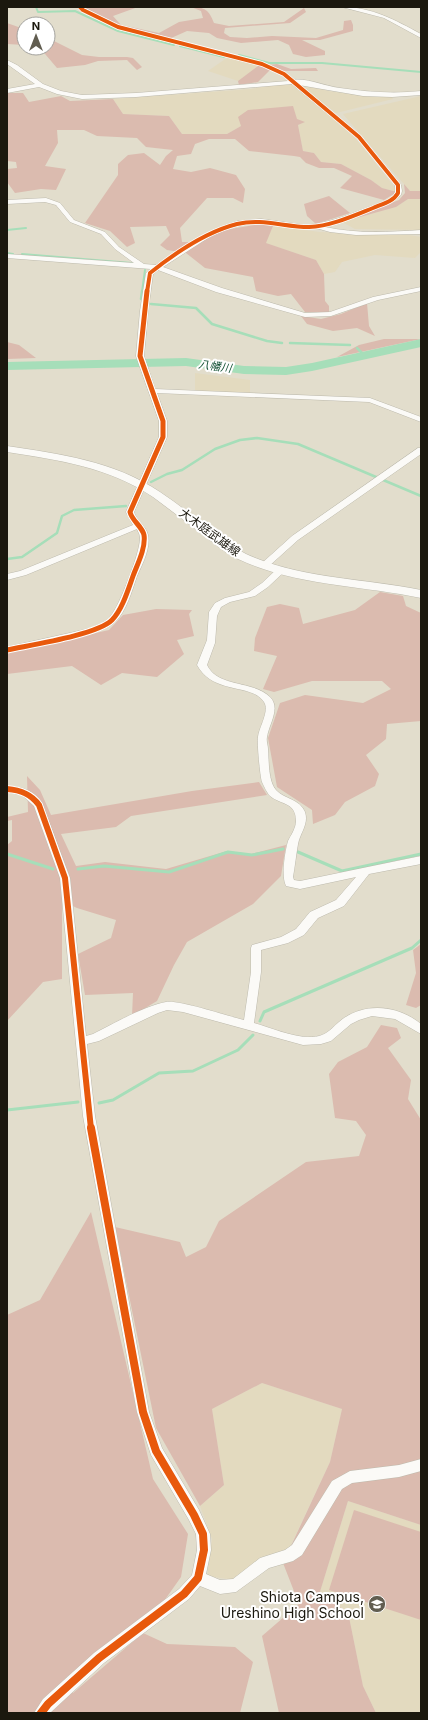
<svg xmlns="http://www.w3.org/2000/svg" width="428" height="1720" font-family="Inter,'Noto Sans JP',sans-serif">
  <rect width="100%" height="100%" fill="#e2ddcc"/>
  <g fill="#e3dabf">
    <path d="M228,57L262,64L238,81L208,71Z"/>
    <path d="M284,83L295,85L356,139L393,185L397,192L382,188L371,180L341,164L321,162L314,153L303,151L298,125L304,122L241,126L227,134H182L169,116L123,114L113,99L251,89Z"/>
    <path d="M309,85L328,91L351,94L391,96L393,99L336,113L302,87Z"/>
    <path d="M421,96V191H410L343,114Z"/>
    <path d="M408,199H421V230L355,229L342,222L396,207Z"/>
    <path d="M273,226L320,232L409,235L421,237V252L415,258L375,255L342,262L335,272L324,274L316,260L265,243Z"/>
    <path d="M195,373L250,380V394L195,391Z"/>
    <path d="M262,1383L342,1409L330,1462L289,1549L234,1580L207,1576L212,1539L200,1506L224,1485L212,1409Z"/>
    <path d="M348,1501L421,1525V1713H376L363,1686L348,1612L319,1595Z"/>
  </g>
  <g fill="#dbbbaf">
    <path d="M84,7H138L113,16L121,25L159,33L179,22L203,18L201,11L191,7C205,7 209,10 214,23L229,26L284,22L304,8L306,12L290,23L225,28L224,33L230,37L247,38L272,36L316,38L343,30L344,21L351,20L353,25V31L320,40H302L325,51V55L306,57L293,54L289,45L278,40L241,43L217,38L209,33L187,31L169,39L120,27Z"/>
    <path d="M7,23L24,29V45L7,44Z"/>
    <path d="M48,38L82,55L99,57H127L133,58L142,67L137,70L127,60L98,61L85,65L57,68L40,48H48Z"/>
    <path d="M277,64L291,69L316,68L318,71H269L258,82L239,85L238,81L258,66Z"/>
    <path d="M7,93H23L29,102L61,96L70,101L113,99L123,114L169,116L182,134H227L241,126L238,117L248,110L293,106L297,119L305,122L298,125L303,151L314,153L321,162L341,164L371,180L382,188L397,192L384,200L340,188L352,176L334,168H319L306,163L300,157L294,156L249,151L235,139H209L195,144L191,154L177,156L173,169L191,172L210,168L236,175L245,189L243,203L233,198H207L180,228L182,242H199L224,230L260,224L273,226L266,243L316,260L324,274L325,301L329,306V313L305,312L291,294L278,296L256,291L253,277L205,268L186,253L167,250L160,245L170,235L166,226L130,227L135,243L127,247L110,231L85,223L118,175V164L128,155L144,153L160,165L166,156L173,150L146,147L137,138L97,136L84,130H57L58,143L45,166L66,169L56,190L41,189L15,193L7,182V169L17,168L16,162L7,161Z"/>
    <path d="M404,184L410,191H421V199H408L396,207L342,222L399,200L405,193Z"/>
    <path d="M329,196L350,213L316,224L307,216L304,204Z"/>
    <path d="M367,303L369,326L375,336L357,328L333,331L307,324L301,316L321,319L341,314Z"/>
    <path d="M384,339H421L337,357L359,345Z"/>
    <path d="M7,342L19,345L36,358L7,359Z"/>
    <path d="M380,592L403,596L406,606L421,613V721L387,724L386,739L366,755L379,774L375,786L345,802L335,815L313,824L312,810L277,787L268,738L280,703L305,695L363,703L391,689L382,681H312L274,692L263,689L277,656L254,651L255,638L267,607L280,604L299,608L303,624L355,610Z"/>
    <path d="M156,609L192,610L189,614L194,636L177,640L184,654L157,677L122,673L101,685L72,666L7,674V653L109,630L123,615Z"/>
    <path d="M27,776L40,790L51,815L192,791L259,782L267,795L131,816L116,827L61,834L76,866L105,862L166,869L227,851L251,854L286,845L281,876L253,904L187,942L174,965L157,1001L132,1016L133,993L85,995L78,954L111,938L116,920L77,908L62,901V979L43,982L7,1021V845L12,841V820L7,821V817L28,812Z"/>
    <path d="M421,944V1005L416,1008L406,1005L416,973L413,950Z"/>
    <path d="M381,1025L397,1028L401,1038L388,1048L411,1080L408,1099L421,1120V1525L348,1501L319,1595L348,1612L363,1686L376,1713H279L262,1636L299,1604L283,1563L330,1462L342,1409L262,1383L212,1409L224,1485L200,1506L156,1428L115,1227L180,1242L186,1257L206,1247L219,1221L306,1162L359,1156L366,1135L356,1121L335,1118L329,1074L338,1062L367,1047Z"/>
    <path d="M91,1212L153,1479L188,1534L181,1577L164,1601L67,1677L73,1693L143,1633L167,1644L235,1647L253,1662L240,1713H7V1315L40,1300Z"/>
    <path d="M354,1510L421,1532V1620L329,1590Z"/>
  </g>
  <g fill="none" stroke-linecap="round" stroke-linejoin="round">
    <g stroke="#a6deb9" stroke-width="2">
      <path d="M36,7L38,12L75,11L118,31L174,45"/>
      <path d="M180,46L224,57"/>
      <path d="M239,55L269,63H322L421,72"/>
      <path d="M7,230L26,228"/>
      <path d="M7,253L13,254"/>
      <path d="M22,254L132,263"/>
      <path d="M142,292L145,270"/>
    </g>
    <g stroke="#a6deb9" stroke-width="2.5">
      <path d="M141,299L142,291"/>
      <path d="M151,304L196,308L212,324L267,341L282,343"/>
      <path d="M290,343L350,345"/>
      <path d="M357,348L364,355"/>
      <path d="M151,482L167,474L182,470L215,449L240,440L257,438L298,444L421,496"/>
      <path d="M7,559L22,557L57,533L62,516L74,510L126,506"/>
    </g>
    <g stroke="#a6deb9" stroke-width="3">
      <path d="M298,852L342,871L421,854"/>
      <path d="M7,854L53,869"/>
      <path d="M78,869L104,866L169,872L228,852L252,855L283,849"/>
      <path d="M260,1021L264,1012L412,948L421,940"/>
      <path d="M99,1103L113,1100L159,1073L193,1071L238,1050L253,1035"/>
      <path d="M7,1110L78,1102"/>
    </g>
    <path fill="#a6deb9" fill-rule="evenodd" d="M421,339V347L312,371L286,375L244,374L186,366L7,370V362L186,358L244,366L286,367L312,363Z"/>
    <defs>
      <g id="minor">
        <path d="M77,7H83L120,26L264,63L286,73L361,136L401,185L402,191L401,195L392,202L348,220L325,227C356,234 390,232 421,230V234L356,235L330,232L316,228H297L261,223L249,224L230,228L211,236L163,267L222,288L305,313L330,312L373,297L421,287V291L378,300L331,316L305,317L216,292L158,270L153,274L148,311L144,356L155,389L370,398L421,417V422L369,402L157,393L167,421V437L134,512C136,521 146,526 148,535C151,548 142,565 137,576C132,591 126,612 115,622C99,637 31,647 7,653V647L92,628C98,625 106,622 110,617C120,605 140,553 140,538C140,534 138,532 137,529L26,575L7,580V574L20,571L133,525L126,512L159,437V421L136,356L140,311L146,273L151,269L7,258V254L134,263L115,249L101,234L70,222L56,205L45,202L7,204V200L46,198L60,203L74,220L105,232L119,247L144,264L156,265L197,239L226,225L238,221L261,219L304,225L318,224L343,217L388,200C395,195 397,191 394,182L357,138L292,84L136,97L82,99L57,94L39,87L7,93V89L35,84L7,64V60L17,65L43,84L61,91L82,95L136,93L288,81L282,75L260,65L116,28L81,11Z"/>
        <path d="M342,7C372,7 395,20 421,34V38L384,18Z"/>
        <path d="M418,448H421V454L298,540L268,567H262L261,565L262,563L292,536Z"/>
        <path d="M281,567L284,568L285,570L284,572L268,587L255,596L230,602L221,607L217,616L215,643L207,665C218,688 253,680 270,697C281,708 269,724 267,737C266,741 268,745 268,749C269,761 268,781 276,790C284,799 300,799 305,812C309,824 300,833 298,844C296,855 295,866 293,877L294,880L300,881L421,856V864L369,874L344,906L318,918L304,935L288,943L261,950V972L254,1023C272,1028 301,1041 319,1036C329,1034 336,1023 344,1018C368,1002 399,1006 421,1024V1034L395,1019L372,1016L359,1020L351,1024L331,1041L321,1044L303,1045L183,1012L167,1010L158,1013L99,1041L87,1044L95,1116L149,1412L162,1448L199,1510L210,1534L211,1550L206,1574L220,1580L233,1579L260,1558L285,1550L292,1545L332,1481L350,1471L399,1465L421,1459V1471L399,1477L352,1483L342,1489L302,1555L293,1561L269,1568L236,1592L220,1594L200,1586L189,1599L104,1663L50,1713H34L43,1699L94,1653L179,1589L192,1575L197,1550L196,1534L189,1520L151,1455L137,1412L83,1116L60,878L34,806L22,795L7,792V786C22,787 33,790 42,803L70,878L86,1036L93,1034C113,1024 144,1006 166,1002C180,1000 227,1016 244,1020L251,972V948L252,945L281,937L296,929L310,912L336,900L356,877L300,889L286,886C281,876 285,852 288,841C291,835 296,828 296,821C296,802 281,805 270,796C267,793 264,786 262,782C260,776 257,743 258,737C259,727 270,711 264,702C252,683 213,695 197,665L207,640L209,612L215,603L225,598L249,592L262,583L278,568Z"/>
      </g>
      <path id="tertiary" d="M290,80C306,77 324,86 340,88C367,92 394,94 421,91V95L392,97L363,96L293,84L289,82Z"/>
      <path id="secondary" d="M7,446C60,454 114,461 160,492C178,504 196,518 213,532C224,539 234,548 246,554C301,579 363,578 421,590V598C360,585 296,586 238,559C227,554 216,545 206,537C188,524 171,510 153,497C109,467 58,460 7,452Z"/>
    </defs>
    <use href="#minor" stroke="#bdbaad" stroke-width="1"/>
    <use href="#tertiary" stroke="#bdbaad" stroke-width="1"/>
    <use href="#secondary" stroke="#bdbaad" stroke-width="1"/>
    <use href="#minor" fill="#fbfaf7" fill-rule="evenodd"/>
    <use href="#tertiary" fill="#fbfaf7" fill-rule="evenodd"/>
    <use href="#secondary" fill="#fbfaf7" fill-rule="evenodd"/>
    <defs>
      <path id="cycleway-far3" d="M80,7L83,10L118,27L262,64L284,74L359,137L398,185V193C393,202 382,204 373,208C353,216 331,226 309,227C284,227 262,218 237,224C205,232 175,253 150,273L147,292"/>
      <path id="cycleway-far2" d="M7,650C30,645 97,635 112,620C122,610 128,590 133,576C137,565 146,548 144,535C142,526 132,521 130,512L163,437V421L140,356L147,291"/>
      <path id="cycleway-far1" d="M7,789C21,790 31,794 39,805L65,878L91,1129"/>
      <path id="cycleway" d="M41,1713L48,1704L99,1658L184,1594L198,1578L204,1550L203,1534L194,1515L156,1451L143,1412L91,1128"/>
    </defs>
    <use href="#cycleway-far3" stroke="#fff" stroke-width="5.5"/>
    <use href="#cycleway-far2" stroke="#fff" stroke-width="7"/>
    <use href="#cycleway-far1" stroke="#fff" stroke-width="8"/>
    <use href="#cycleway" stroke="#fff" stroke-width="10"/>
    <use href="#cycleway-far3" stroke="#e8590c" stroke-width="4"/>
    <use href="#cycleway-far2" stroke="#e8590c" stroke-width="5"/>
    <use href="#cycleway-far1" stroke="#e8590c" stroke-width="6"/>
    <use href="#cycleway" stroke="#e8590c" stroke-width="8"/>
  </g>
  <defs>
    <symbol id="school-disc" viewBox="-11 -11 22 22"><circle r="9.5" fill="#615d50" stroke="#fff"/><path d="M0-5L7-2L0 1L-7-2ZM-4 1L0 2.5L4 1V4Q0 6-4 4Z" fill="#fff"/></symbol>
  </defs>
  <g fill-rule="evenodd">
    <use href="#school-disc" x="367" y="1594" width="20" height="20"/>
  </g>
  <g text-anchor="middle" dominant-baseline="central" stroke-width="4" stroke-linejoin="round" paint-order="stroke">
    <g font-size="11" font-style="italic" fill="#145236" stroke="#fff">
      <text transform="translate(215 366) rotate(8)">八幡川</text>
    </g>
    <g font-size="12" fill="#1b180e" stroke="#fff">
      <text transform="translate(210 532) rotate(36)">大木庭武雄線</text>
    </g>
    <g font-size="14" fill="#1b180e" stroke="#fff" text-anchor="end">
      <text x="364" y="1596">Shiota Campus,<tspan x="364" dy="16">Ureshino High School</tspan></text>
    </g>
  </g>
  <rect width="428" height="1720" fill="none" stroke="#1b180e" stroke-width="16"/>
  <g transform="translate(36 36)"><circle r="19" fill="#ffffff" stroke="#a4a39f"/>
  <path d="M0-3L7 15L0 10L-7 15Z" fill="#615d50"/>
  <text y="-6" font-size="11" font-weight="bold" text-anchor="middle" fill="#1b180e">N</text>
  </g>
</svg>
